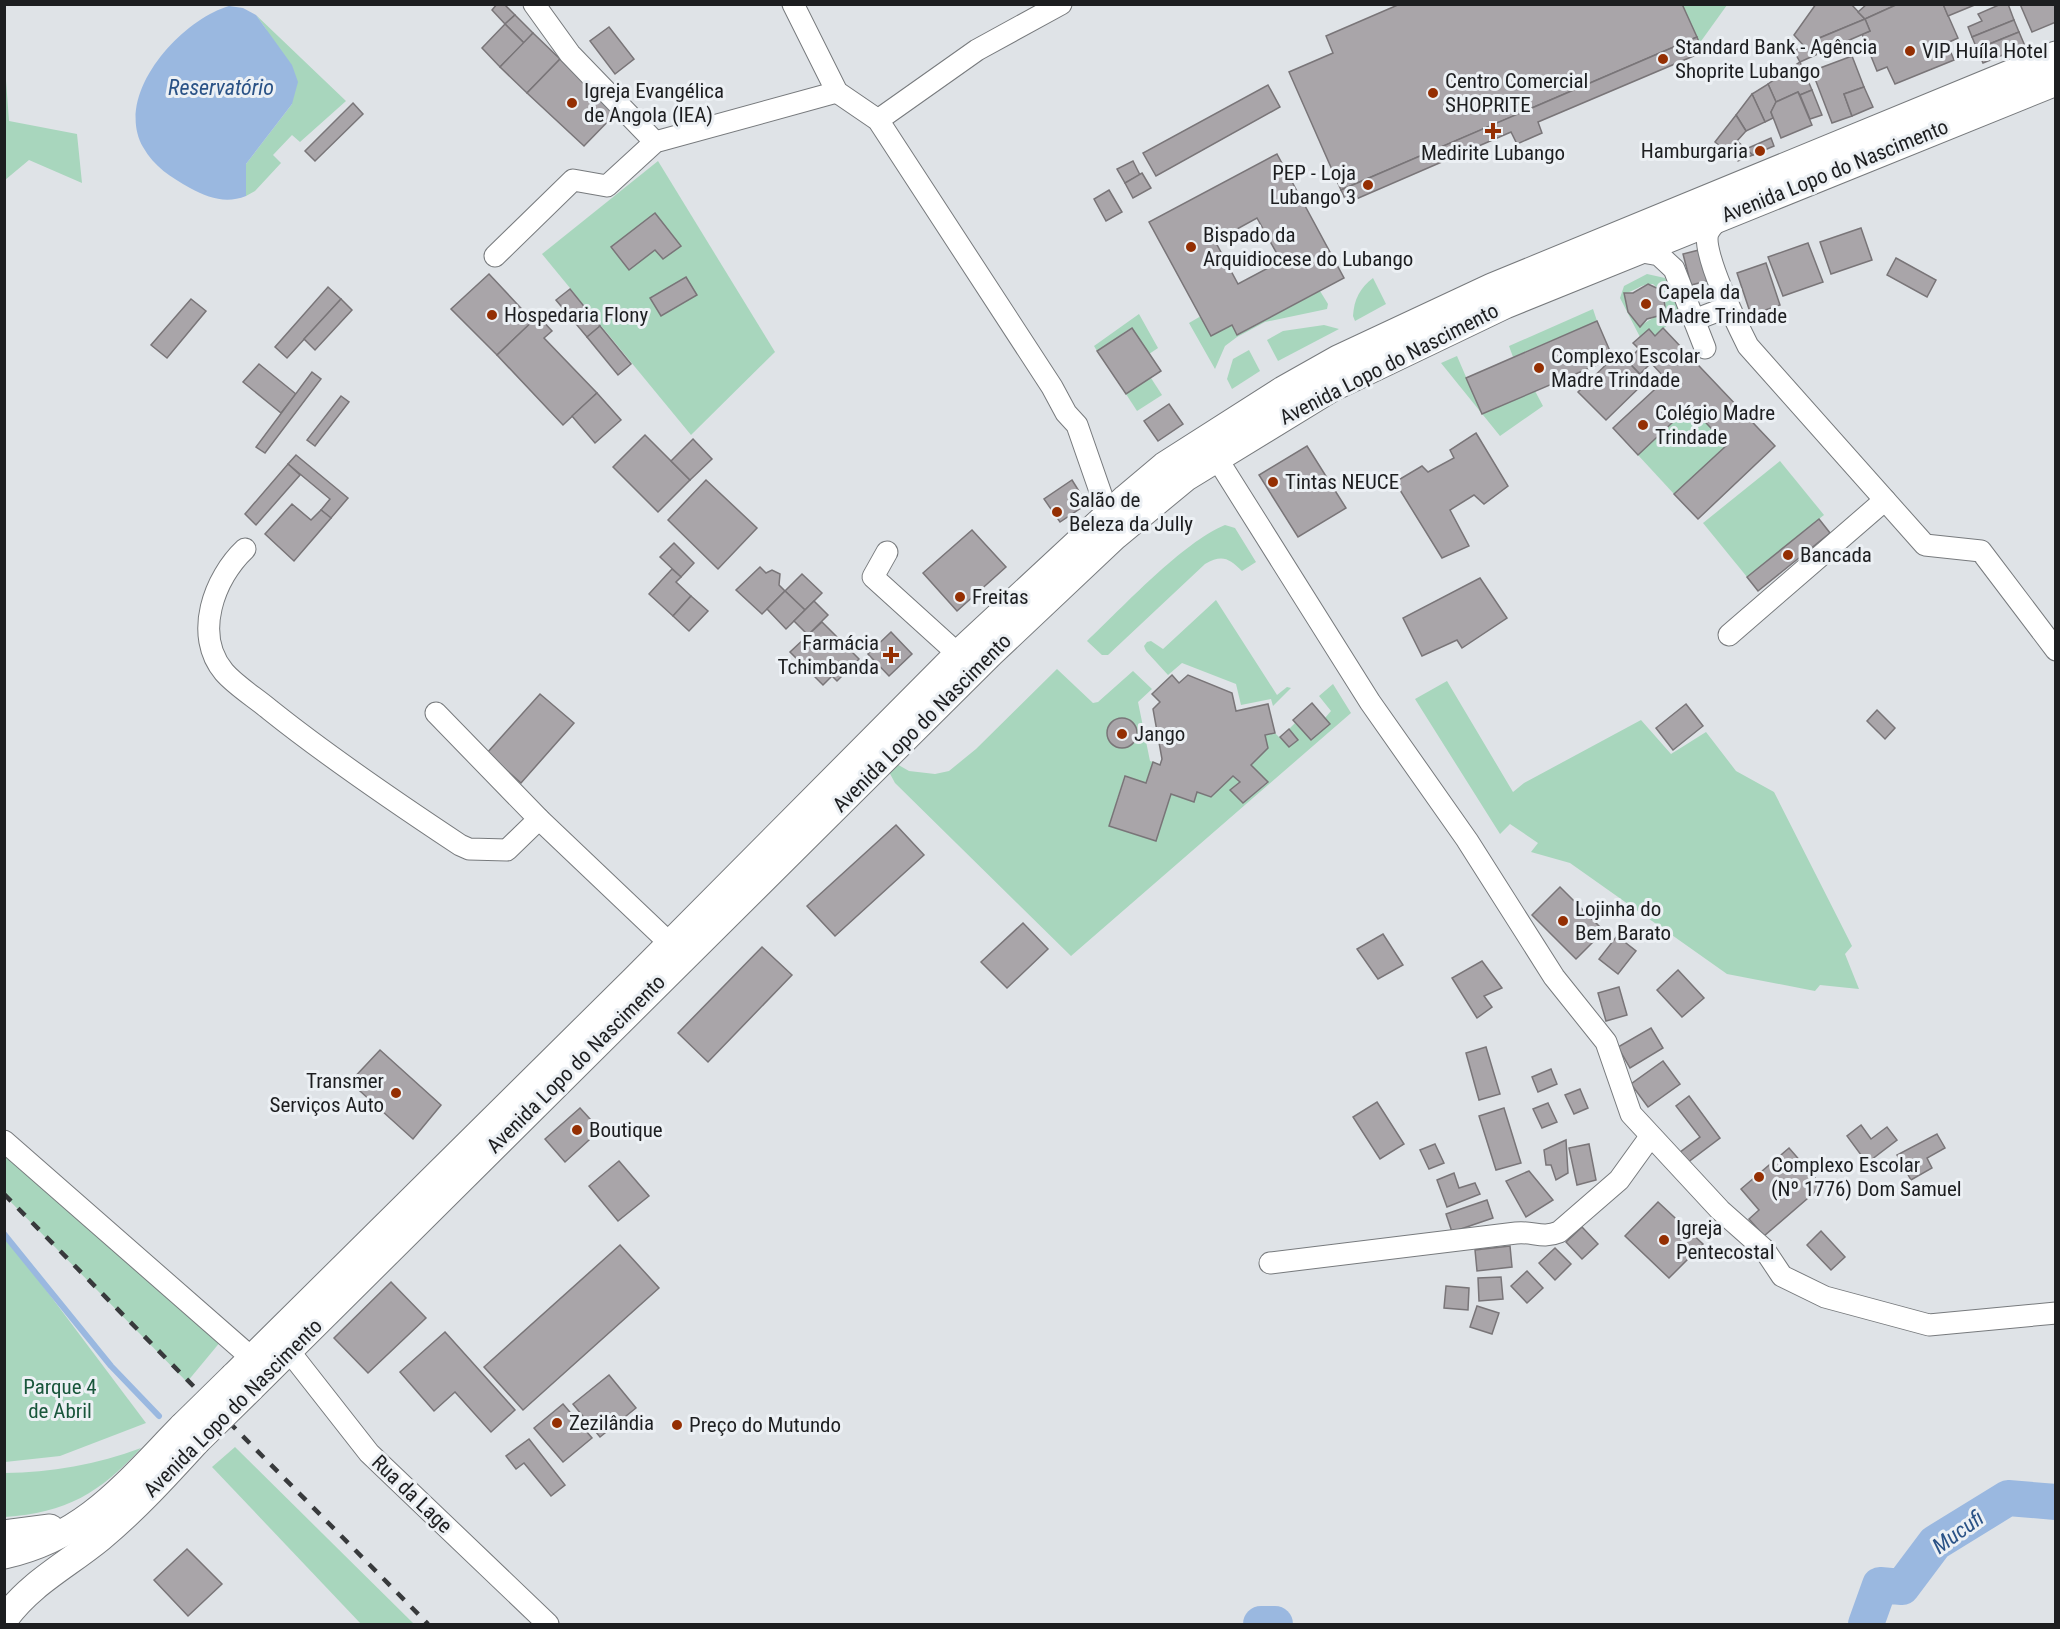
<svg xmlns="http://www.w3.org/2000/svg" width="2060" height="1629" font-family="'Roboto Condensed',sans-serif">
  <rect width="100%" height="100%" fill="#dfe3e7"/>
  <g fill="#a8d6bd" fill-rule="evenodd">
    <path d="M1682,5H1727L1699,44Z"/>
    <path d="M256,15L346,101L300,142L292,135L273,155L281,163L255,191L246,196V164L292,104L266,29Z"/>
    <path d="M5,67L9,121L77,134L82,183L29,160L5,180Z"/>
    <path d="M658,161L775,352L691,435L542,254Z"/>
    <path d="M1647,274L1665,278L1681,313L1655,336L1649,329L1640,337L1620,298L1624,286ZM1653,284L1665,296C1669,316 1651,316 1640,327L1628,312L1624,293C1635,292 1641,283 1653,284Z"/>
    <path d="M1373,278L1386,304L1355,321L1353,316C1354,299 1360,288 1373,278Z"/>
    <path d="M1320,291L1328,304L1327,309L1265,322L1237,337L1225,346L1215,369L1189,323L1201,316L1232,325L1238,335Z"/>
    <path d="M1593,309L1597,321L1513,357L1509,346Z"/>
    <path d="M1139,314L1158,348L1149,354L1131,328L1097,351L1094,346Z"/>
    <path d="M1324,325L1339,329L1278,361L1267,340L1283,331Z"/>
    <path d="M1249,350L1260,371L1232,389L1227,379L1233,359Z"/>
    <path d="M1457,356L1482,414L1535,391L1543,406L1500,436L1441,363Z"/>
    <path d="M1151,378L1162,395L1137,411L1126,394Z"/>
    <path d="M1690,406L1727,445L1674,494L1638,455Z"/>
    <path d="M1780,461L1824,515L1747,577L1703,523Z"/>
    <path d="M1225,525L1235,528L1256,562L1242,571C1229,558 1222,554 1205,564L1108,655H1102L1087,641C1122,608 1183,542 1225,525Z"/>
    <path d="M1216,600L1277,695L1287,687L1291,688L1273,706L1271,699L1241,705L1236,684L1182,663L1168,675L1146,651L1144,646L1147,642L1151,641L1163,649Z"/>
    <path d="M1057,669L1093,703L1098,702L1133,671L1152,689L1138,702L1150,761L1153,762L1146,783L1124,777L1109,826L1155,841L1171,794L1194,802L1197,792L1211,797L1233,776L1240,782L1231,791L1243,803L1268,783L1251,765L1268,748L1265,735L1275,733L1289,747L1298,740L1289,729L1295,723L1311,740L1330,724L1325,718L1331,711L1319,696L1333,684L1351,713L1071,956L895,783L888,770L895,763L909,771L935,774L949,771L976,749Z"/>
    <path d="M1447,681L1513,792L1524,783L1641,720L1671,754L1706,732L1736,771L1774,792L1852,946L1845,954L1859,989L1820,985L1815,991L1727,974L1570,863L1531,852L1538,843L1510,824L1500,834L1415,699Z"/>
    <path d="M4,1141L226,1335L187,1382L5,1196Z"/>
    <path d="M4,1234L146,1423L60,1456L5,1462Z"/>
    <path d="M235,1447L414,1624H361L212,1467Z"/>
    <path d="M141,1448C100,1493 66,1513 5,1517V1473C50,1473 98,1464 141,1448Z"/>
  </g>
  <path fill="#9ab8e0" d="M229,6L243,8L256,15L292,65L298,82L292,104L246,164V196C226,204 209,198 190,188C171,177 154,167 143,147C113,94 181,20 229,6Z"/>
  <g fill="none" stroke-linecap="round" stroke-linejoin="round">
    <path stroke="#9ab8e0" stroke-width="6" d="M4,1234L111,1366L159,1416"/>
    <g stroke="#9ab8e0" stroke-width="36">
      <path d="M1261,1624H1275"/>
      <path d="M1866,1624L1880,1585L1902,1587L1935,1543L2008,1498L2056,1502"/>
    </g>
  </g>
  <g fill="#a9a5a9" stroke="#797578" stroke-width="1.5" fill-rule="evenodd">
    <path d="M497,4H504L515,15L505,24L492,10Z"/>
    <path d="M1400,4H1682L1697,37L1341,190L1289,72L1333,53L1326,36Z"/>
    <path d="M1816,4H1851L1865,19L1817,39L1822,52L1800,62L1794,51L1804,46L1794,35Z"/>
    <path d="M1867,4H1898L1865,19L1858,12Z"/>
    <path d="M1898,4H1943L1958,38L1947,43L1954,60L1895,84L1887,67L1877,71L1862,34L1870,31L1865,19Z"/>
    <path d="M1943,4H1977L1948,16Z"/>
    <path d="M2001,4H2008L2014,20L1972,37L1968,27L1982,21L1978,14Z"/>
    <path d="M2020,4H2056V22L2032,32Z"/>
    <path d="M515,15L533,33L524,43L505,24Z"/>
    <path d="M1865,19L1870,31L1822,52L1817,39Z"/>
    <path d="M2014,20L2019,32L1977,49L1972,37Z"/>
    <path d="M505,24L524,43L500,67L482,48Z"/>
    <path d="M609,27L634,59L615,74L590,41Z"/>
    <path d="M2019,32L2025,46L1983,63L1977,49Z"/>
    <path d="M533,33L560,59L527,93L500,67Z"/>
    <path d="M1697,37L1703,52L1538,122L1542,133L1517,144L1511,132L1347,203L1341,190Z"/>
    <path d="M1852,56L1864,87L1844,94L1852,116L1832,123L1812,71Z"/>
    <path d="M560,59L617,112L584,146L527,93Z"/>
    <path d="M1800,62L1812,90L1800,95L1798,92L1776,102L1768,84Z"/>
    <path d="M1768,84L1776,102L1771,112L1773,118L1765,122L1752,94Z"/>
    <path d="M1268,85L1280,107L1156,176L1143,153Z"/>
    <path d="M1864,87L1873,107L1852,116L1844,94Z"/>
    <path d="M1812,90L1822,115L1810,119L1800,95Z"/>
    <path d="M1798,92L1812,125L1781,138L1771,112L1776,102Z"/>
    <path d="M1752,94L1765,122L1746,131L1736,115Z"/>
    <path d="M353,103L363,114L315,161L305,151Z"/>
    <path d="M1736,115L1746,131L1737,141L1753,155L1738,161L1715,142Z"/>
    <path d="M1771,138L1774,146L1753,155L1746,149Z"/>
    <path d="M1277,154L1344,278L1237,335L1232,325L1211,336L1149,222ZM1257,218L1281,261L1238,284L1215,241Z"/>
    <path d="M1133,161L1140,175L1125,183L1117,169Z"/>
    <path d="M1142,173L1151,188L1133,198L1125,183Z"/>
    <path d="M1109,190L1122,212L1106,221L1094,199Z"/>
    <path d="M655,213L681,246L663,259L655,250L629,270L611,247Z"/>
    <path d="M1861,228L1872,260L1831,274L1820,242Z"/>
    <path d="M1808,243L1823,282L1783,296L1768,257Z"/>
    <path d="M1699,250L1707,281L1691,285L1683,254Z"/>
    <path d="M1896,258L1936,280L1927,297L1887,275Z"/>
    <path d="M1766,263L1780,305L1751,315L1737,273Z"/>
    <path d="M489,274L533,321L497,355L451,309Z"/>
    <path d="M686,277L697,295L661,316L650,298Z"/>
    <path d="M1648,284L1663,291L1665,307L1658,316L1647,319L1640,327L1628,312L1624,293H1633Z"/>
    <path d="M328,287L341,299L287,358L275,347Z"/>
    <path d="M570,289L600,326L587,337L556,300Z"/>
    <path d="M191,299L206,311L167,358L151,345Z"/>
    <path d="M341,299L352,310L315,350L304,339Z"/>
    <path d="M538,316L552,331L544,338L597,393L563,425L497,355Z"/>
    <path d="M1597,321L1613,358L1482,414L1466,378Z"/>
    <path d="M600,326L631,364L618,375L587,337Z"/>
    <path d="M1132,328L1161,371L1126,394L1097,351Z"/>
    <path d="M1663,328L1775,446L1698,519L1674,494L1727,445L1690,406L1638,455L1613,428L1666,379L1651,363L1640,374L1627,361L1639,349L1633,343L1649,329L1655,336Z"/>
    <path d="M1619,352L1646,381L1606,420L1578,392Z"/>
    <path d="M259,364L296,394L281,413L243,382Z"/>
    <path d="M312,372L321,379L265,453L256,447Z"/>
    <path d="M597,393L621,420L595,443L572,416Z"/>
    <path d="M341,396L349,402L315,446L307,440Z"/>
    <path d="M1169,404L1183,424L1158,441L1144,421Z"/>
    <path d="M1476,433L1508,486L1484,504L1474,495L1450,510L1469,546L1442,558L1395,482L1422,466L1428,472L1454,458L1450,450Z"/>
    <path d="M645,435L690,480L658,512L613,467Z"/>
    <path d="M693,439L712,459L690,480L671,461Z"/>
    <path d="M1307,446L1346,508L1298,537L1259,475Z"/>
    <path d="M296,455L348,498L331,518L321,510L330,499L288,464Z"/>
    <path d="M288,464L300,475L256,525L245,514Z"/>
    <path d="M706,480L757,528L718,569L668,520Z"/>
    <path d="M1072,480L1087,504L1060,522L1044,499Z"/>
    <path d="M292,504L311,520L321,510L331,518L294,561L265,534Z"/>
    <path d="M1819,519L1830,533L1758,591L1747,577Z"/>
    <path d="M972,530L1006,567L957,611L923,573Z"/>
    <path d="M674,543L694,563L681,577L660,557Z"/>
    <path d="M760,567L766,573L772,570L780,574L779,585L785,591L762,614L736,590Z"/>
    <path d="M672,569L681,577L676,582L691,596L673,616L649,594Z"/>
    <path d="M802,574L822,593L805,610L785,591Z"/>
    <path d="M1480,578L1507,618L1462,648L1457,640L1422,656L1403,618Z"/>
    <path d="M785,591L805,610L786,629L767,609Z"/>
    <path d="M691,596L708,611L689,631L673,616Z"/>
    <path d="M814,601L828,615L808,635L794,621Z"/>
    <path d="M822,622L859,659L837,681L832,676L823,685L790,652Z"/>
    <path d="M891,632L912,654L889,676L868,654Z"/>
    <path d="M1172,675L1179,683L1188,675L1232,693L1236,711L1268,704L1275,733L1265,735L1268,748L1251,765L1268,782L1243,803L1230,790L1240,782L1233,776L1211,797L1197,792L1194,802L1171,794L1156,841L1109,826L1125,776L1146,783L1153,762L1160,765L1162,759L1153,709L1160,702L1152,694Z"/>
    <path d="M540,694L574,723L521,783L487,753Z"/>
    <path d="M1312,703L1330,724L1311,740L1293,720Z"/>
    <path d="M1686,704L1703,726L1673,750L1656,728Z"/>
    <path d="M1877,710L1895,728L1885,739L1867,721Z"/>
    <circle cx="1122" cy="733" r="15"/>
    <path d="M1289,729L1298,740L1289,747L1280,737Z"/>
    <path d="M896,825L924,855L835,936L807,906Z"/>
    <path d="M1560,887L1604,931L1576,959L1532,915Z"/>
    <path d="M1023,923L1048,949L1007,988L981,962Z"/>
    <path d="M1383,934L1403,965L1378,979L1357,949Z"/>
    <path d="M1617,936L1636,951L1618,974L1599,959Z"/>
    <path d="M762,947L792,975L708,1062L678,1033Z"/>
    <path d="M1482,961L1502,988L1484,996L1492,1007L1477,1018L1452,978Z"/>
    <path d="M1678,970L1704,998L1682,1017L1657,990Z"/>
    <path d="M1619,987L1627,1015L1606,1021L1598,993Z"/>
    <path d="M1651,1028L1663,1048L1630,1068L1618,1047Z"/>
    <path d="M1486,1047L1500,1094L1479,1100L1466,1053Z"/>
    <path d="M380,1050L441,1105L413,1139L350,1082Z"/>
    <path d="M1663,1061L1680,1084L1648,1107L1631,1084Z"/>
    <path d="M1551,1069L1557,1084L1538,1092L1532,1077Z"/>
    <path d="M1580,1089L1588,1108L1574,1114L1565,1095Z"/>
    <path d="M1689,1096L1720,1138L1683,1166L1675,1156L1700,1137L1676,1106Z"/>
    <path d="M1377,1102L1404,1144L1380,1159L1353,1117Z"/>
    <path d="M1548,1103L1557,1122L1542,1128L1533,1109Z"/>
    <path d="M580,1108L600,1130L565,1162L545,1139Z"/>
    <path d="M1504,1108L1521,1163L1496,1170L1479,1116Z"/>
    <path d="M1861,1125L1871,1139L1887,1127L1897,1140L1867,1163L1847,1136Z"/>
    <path d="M1937,1134L1945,1148L1927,1158L1932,1168L1911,1180L1897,1155Z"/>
    <path d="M1566,1140L1568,1173L1556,1180L1551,1165H1546L1544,1150Z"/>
    <path d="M1435,1144L1444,1163L1429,1169L1420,1150Z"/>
    <path d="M1589,1144L1596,1180L1577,1185L1569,1148Z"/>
    <path d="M1789,1148L1822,1186L1764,1236L1749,1219L1759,1210L1741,1189Z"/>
    <path d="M619,1161L649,1196L618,1221L589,1186Z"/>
    <path d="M1529,1171L1553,1200L1526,1217L1506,1181Z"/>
    <path d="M1454,1173L1459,1188L1475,1183L1480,1194L1447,1207L1437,1180Z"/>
    <path d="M1487,1200L1493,1218L1452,1232L1446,1214Z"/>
    <path d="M1658,1202L1703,1244L1669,1278L1625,1236Z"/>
    <path d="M1582,1227L1598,1244L1582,1259L1566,1242Z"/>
    <path d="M1821,1231L1845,1257L1831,1270L1807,1245Z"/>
    <path d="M620,1245L659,1288L523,1410L484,1367Z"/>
    <path d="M1510,1246L1512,1267L1477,1271L1475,1250Z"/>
    <path d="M1555,1248L1571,1264L1555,1280L1539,1263Z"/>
    <path d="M1527,1271L1543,1288L1527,1303L1511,1286Z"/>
    <path d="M1501,1277L1503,1299L1479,1301L1478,1278Z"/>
    <path d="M391,1282L426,1318L368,1373L334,1338Z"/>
    <path d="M1446,1286L1469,1288L1468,1310L1444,1308Z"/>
    <path d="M1477,1306L1499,1313L1492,1334L1470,1327Z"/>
    <path d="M445,1332L515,1410L491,1432L455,1392L434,1411L400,1372Z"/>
    <path d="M609,1375L636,1408L600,1437L573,1404Z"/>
    <path d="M563,1404L592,1438L563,1462L534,1428Z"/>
    <path d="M529,1439L565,1485L551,1496L524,1463L516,1469L506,1456Z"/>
    <path d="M187,1549L222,1584L188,1616L154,1580Z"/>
  </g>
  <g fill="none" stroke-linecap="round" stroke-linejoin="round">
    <defs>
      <g id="minor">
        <path d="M534,4L570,54L655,142"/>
        <path d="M793,4L837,92L878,120L1052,387L1066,413L1077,425L1108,514"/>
        <path d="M878,120L977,50L1061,4"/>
        <path d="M1719,218C1716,222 1710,228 1708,233C1701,252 1738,326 1748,346L1925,545L1981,551L2056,650"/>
        <path d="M1637,251L1659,255L1674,269L1705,348"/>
        <path d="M495,256L573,180L607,186L655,142L837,92"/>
        <path d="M1694,320L1728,307"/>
        <path d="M1216,457L1370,702L1467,840L1554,977L1606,1042L1631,1114L1720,1210L1764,1249L1782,1276L1825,1297L1929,1325L2056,1313"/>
        <path d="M245,549C214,578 193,635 224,672C236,686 256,698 270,710C330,758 395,802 460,845L469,849L507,850L539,819"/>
        <path d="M887,552L873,577L958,654"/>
        <path d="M1729,635L1885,500"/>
        <path d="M436,713L539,819L681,954"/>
        <path d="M4,1141L253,1359"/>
        <path d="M1270,1263L1516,1233C1533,1231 1542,1239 1559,1232L1619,1180L1650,1137"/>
        <path d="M289,1351L369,1453L548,1624"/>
      </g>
      <g id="major">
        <path d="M234,1376L634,980L958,654L1126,498L1164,466L1283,390L1338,359L1492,287L2056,55"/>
        <path d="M250,1389L991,653L1115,536L1185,478L1332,388L1505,305L2056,82"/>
        <path d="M4,1534L50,1528"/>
        <path d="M4,1555C86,1537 127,1483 183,1426"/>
        <path d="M6,1617C31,1583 67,1565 100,1538C135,1509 166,1475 197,1441"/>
      </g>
    </defs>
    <use href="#minor" stroke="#777a7d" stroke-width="23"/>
    <use href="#major" stroke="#777a7d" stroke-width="29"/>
    <use href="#minor" stroke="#fff" stroke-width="21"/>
    <use href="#major" stroke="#fff" stroke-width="27"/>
    <path stroke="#383a3c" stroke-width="4.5" stroke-dasharray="10 10" stroke-linecap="butt" d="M4,1194L428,1624"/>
    <defs>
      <g id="major-bridge">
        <path d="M183,1426L234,1376"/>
        <path d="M197,1441L250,1389"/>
      </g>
    </defs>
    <use href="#major-bridge" stroke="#777a7d" stroke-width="29" stroke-linecap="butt"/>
    <use href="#major-bridge" stroke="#fff" stroke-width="27"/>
  </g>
  <g fill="#942f03" stroke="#ecf0f4" stroke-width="2">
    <circle cx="1910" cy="51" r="6"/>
    <circle cx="1663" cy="59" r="6"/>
    <circle cx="1433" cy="93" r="6"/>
    <circle cx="572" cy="103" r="6"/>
    <path d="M1490 122h6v6h6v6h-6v6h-6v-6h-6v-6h6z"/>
    <circle cx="1760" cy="151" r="6"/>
    <circle cx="1368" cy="185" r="6"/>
    <circle cx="1191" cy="247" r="6"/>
    <circle cx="1646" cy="304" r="6"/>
    <circle cx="492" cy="315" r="6"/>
    <circle cx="1539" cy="368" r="6"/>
    <circle cx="1643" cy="425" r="6"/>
    <circle cx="1273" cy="482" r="6"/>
    <circle cx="1057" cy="512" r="6"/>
    <circle cx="1788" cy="555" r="6"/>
    <circle cx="960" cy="597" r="6"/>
    <path d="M888 646h6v6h6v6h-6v6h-6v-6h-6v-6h6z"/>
    <circle cx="1122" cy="734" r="6"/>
    <circle cx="1563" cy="921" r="6"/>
    <circle cx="396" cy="1093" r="6"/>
    <circle cx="577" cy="1130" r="6"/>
    <circle cx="1759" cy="1177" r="6"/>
    <circle cx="1664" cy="1240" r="6"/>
    <circle cx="557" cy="1423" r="6"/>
    <circle cx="677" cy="1425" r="6"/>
  </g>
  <g text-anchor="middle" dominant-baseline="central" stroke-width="6" stroke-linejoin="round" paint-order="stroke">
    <g font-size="21" fill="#1d1e20" stroke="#ecf0f4" text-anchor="start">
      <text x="1675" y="47">Standard Bank - Agência<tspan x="1675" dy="24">Shoprite Lubango</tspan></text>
      <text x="1922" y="51">VIP Huíla Hotel</text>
      <text x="1445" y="81">Centro Comercial<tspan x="1445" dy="24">SHOPRITE</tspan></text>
      <text x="584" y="91">Igreja Evangélica<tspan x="584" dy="24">de Angola (IEA)</tspan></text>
      <text x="1748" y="151" text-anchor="end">Hamburgaria</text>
      <text x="1493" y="153" text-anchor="middle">Medirite Lubango</text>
      <text x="1356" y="173" text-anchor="end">PEP - Loja<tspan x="1356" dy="24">Lubango 3</tspan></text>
      <text x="1203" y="235">Bispado da<tspan x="1203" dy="24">Arquidiocese do Lubango</tspan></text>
      <text x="1658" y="292">Capela da<tspan x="1658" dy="24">Madre Trindade</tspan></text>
      <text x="504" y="315">Hospedaria Flony</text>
      <text x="1551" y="356">Complexo Escolar<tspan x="1551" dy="24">Madre Trindade</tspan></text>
      <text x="1655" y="413">Colégio Madre<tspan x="1655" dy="24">Trindade</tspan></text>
      <text x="1285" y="482">Tintas NEUCE</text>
      <text x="1069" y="500">Salão de<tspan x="1069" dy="24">Beleza da Jully</tspan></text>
      <text x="1800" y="555">Bancada</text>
      <text x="972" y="597">Freitas</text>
      <text x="879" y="643" text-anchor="end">Farmácia<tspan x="879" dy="24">Tchimbanda</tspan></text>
      <text x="1134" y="734">Jango</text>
      <text x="1575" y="909">Lojinha do<tspan x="1575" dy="24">Bem Barato</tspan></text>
      <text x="384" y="1081" text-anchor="end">Transmer<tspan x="384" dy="24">Serviços Auto</tspan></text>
      <text x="589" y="1130">Boutique</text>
      <text x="1771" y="1165">Complexo Escolar<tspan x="1771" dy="24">(Nº 1776) Dom Samuel</tspan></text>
      <text x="1676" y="1228">Igreja<tspan x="1676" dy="24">Pentecostal</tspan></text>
      <text x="569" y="1423">Zezilândia</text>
      <text x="689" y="1425">Preço do Mutundo</text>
    </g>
    <g font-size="21" fill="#1d1e20" stroke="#ecf0f4">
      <text transform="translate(1835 171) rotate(-22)">Avenida Lopo do Nascimento</text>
      <text transform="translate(1389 364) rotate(-27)">Avenida Lopo do Nascimento</text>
      <text transform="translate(922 723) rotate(-45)">Avenida Lopo do Nascimento</text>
      <text transform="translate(576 1064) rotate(-45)">Avenida Lopo do Nascimento</text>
      <text transform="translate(233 1408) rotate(-45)">Avenida Lopo do Nascimento</text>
      <text transform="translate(412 1494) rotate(44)">Rua da Lage</text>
    </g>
    <g font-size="21" fill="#19563b" stroke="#ecf0f4">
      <text x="60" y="1387">Parque 4<tspan x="60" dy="24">de Abril</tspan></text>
    </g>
    <g font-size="22" font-style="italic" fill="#2a5286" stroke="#ecf0f4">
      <text x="221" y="87">Reservatório</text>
      <text transform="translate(1958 1532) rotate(-36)">Mucufi</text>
    </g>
  </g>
  <rect width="2060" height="1629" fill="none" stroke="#1d1e20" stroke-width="12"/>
</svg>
